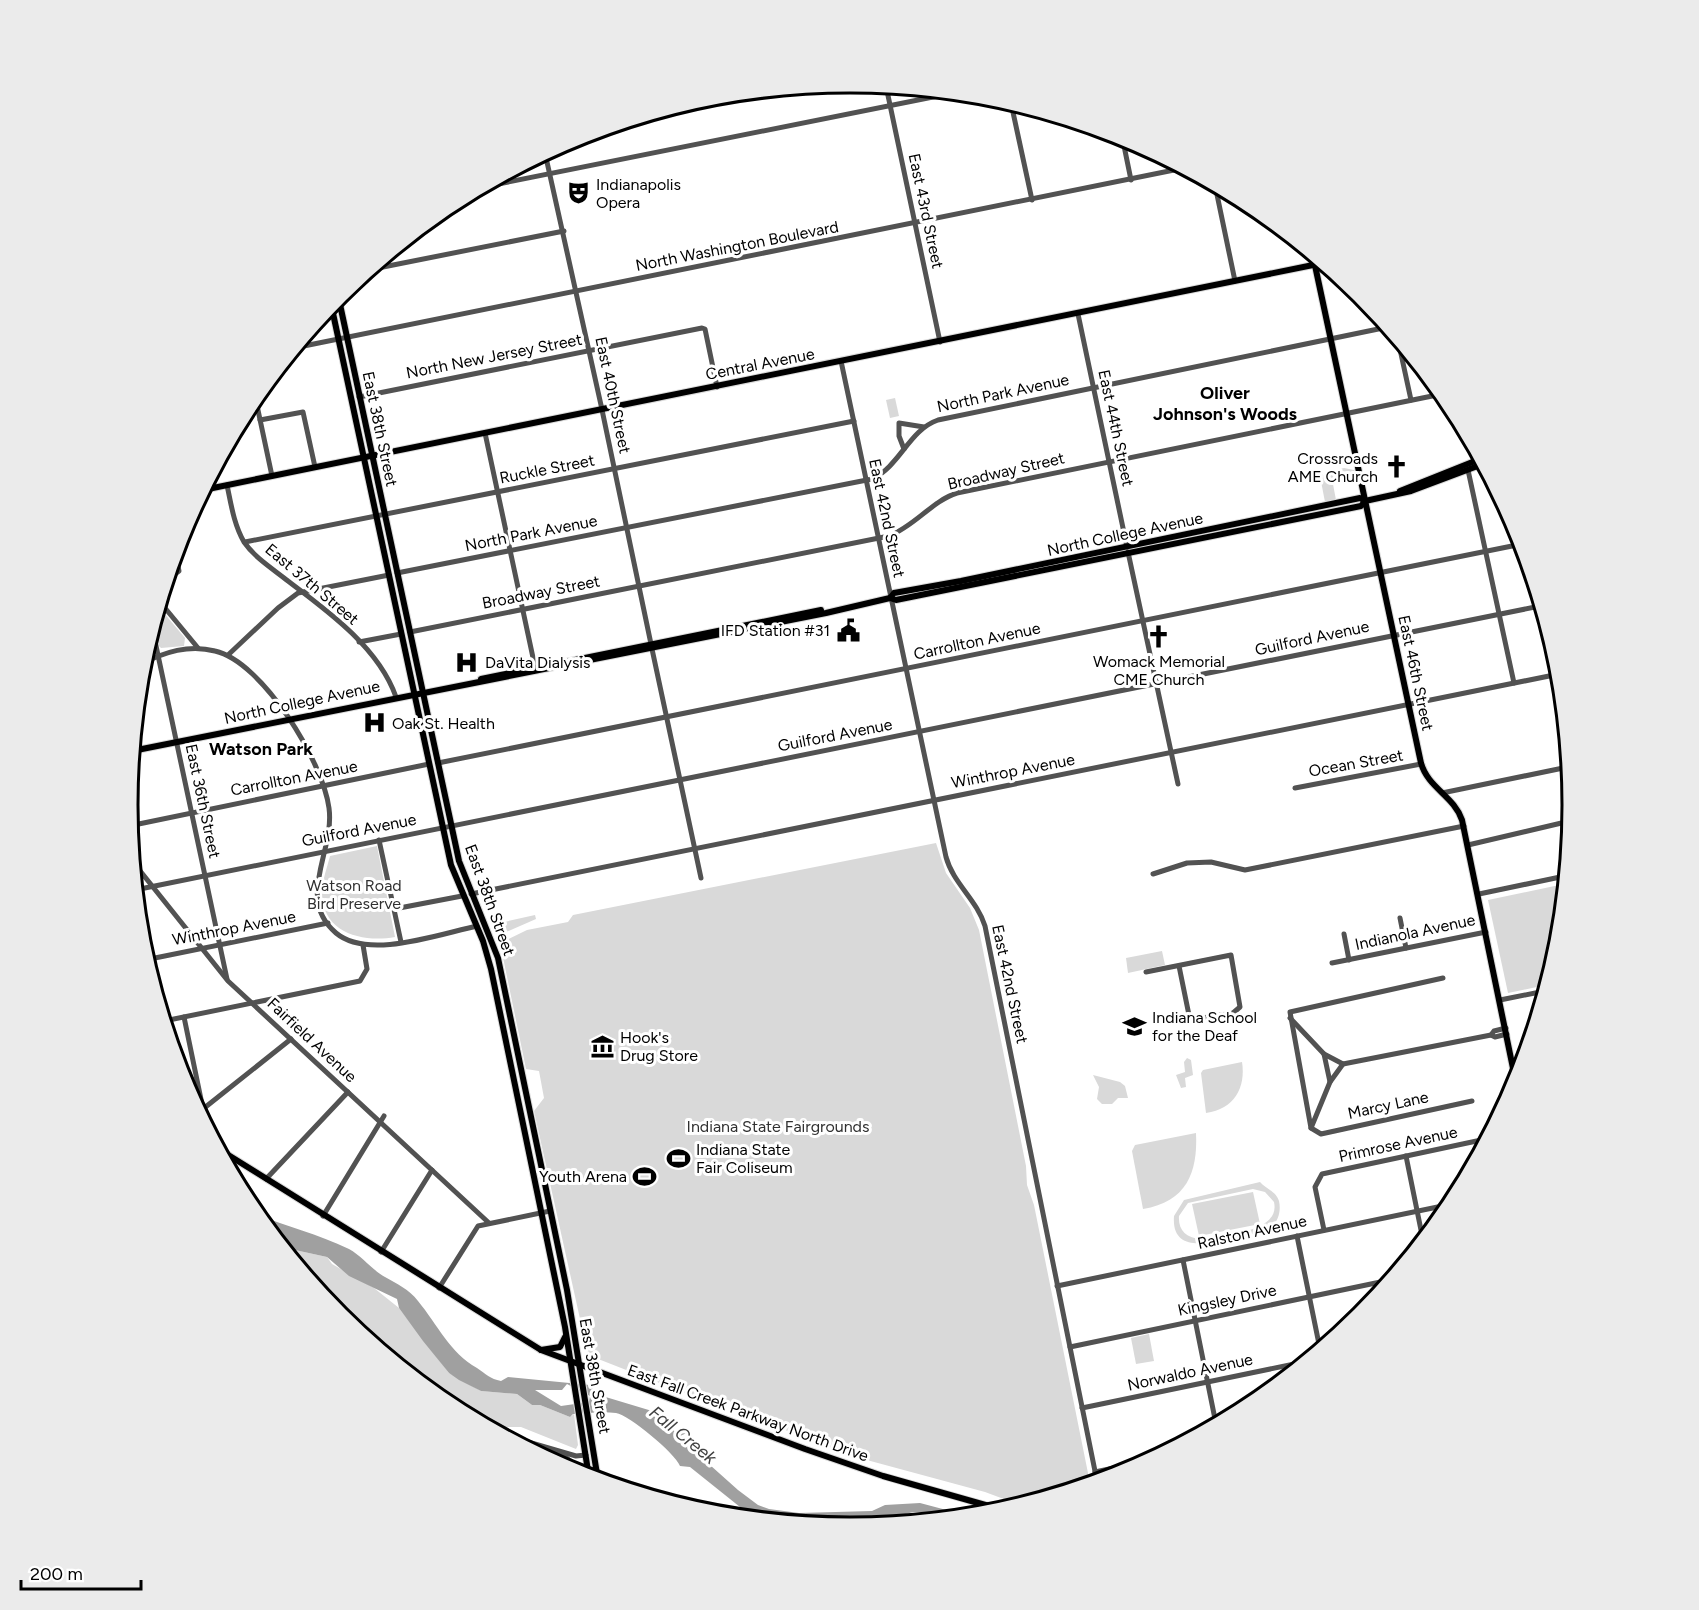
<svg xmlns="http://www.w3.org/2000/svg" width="1699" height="1610" font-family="Figtree,sans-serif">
  <rect width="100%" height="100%" fill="#fff"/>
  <g fill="#d9d9d9" fill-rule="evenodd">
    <path d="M895,398L899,416L890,418L886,400Z"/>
    <path d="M1344,468L1354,470L1355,474L1332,479L1336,500L1325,502L1319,471L1324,476L1331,471Z"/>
    <path d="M158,606L185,638L184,646L161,648L159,646L154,621Z"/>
    <path d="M936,843L946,873L970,908L979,930L1026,1166L1027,1185L1034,1205L1090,1483L1020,1505L985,1492L852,1456L736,1411L737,1404L723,1399L718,1406L588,1355L534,1111L544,1098L539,1071L526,1069L500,943L527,930L568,922L573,915Z"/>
    <path d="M377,846L395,937C363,943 322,933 322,893C322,881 327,868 330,856Z"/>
    <path d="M1564,884L1558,946L1546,985L1508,993L1488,900Z"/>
    <path d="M535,915L536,919L497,936L495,924Z"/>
    <path d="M1162,951L1165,965L1128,973L1126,958Z"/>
    <path d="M1187,1058L1191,1060L1193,1075L1185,1078L1186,1087L1181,1088L1176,1075L1185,1072L1184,1062Z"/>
    <path d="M1242,1062C1246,1088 1234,1109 1206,1113L1201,1073L1203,1070Z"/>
    <path d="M1093,1075L1120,1082L1125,1086L1128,1098H1118L1112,1104H1102L1097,1099L1099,1087Z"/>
    <path d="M1196,1133C1198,1173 1186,1202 1143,1209L1132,1151L1135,1145Z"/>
    <path d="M1260,1182C1266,1189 1276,1191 1279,1201C1281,1210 1279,1221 1271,1227C1262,1234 1246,1235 1235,1237C1212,1242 1171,1255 1174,1216L1184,1200ZM1253,1189L1265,1192L1274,1202C1281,1233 1222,1235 1200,1239C1186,1238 1178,1230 1179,1216L1188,1203Z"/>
    <path d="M1253,1192L1260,1224L1199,1236L1192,1204Z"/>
    <path d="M275,1239L295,1250L327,1257L332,1264L374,1288L399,1308L449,1373L481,1391L517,1394L532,1405H540L570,1417L574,1414L578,1445L576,1449L521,1427H504L483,1421L470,1413L448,1406L338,1316Z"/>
    <path d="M1149,1334L1154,1361L1136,1364L1131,1338Z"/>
  </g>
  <path fill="#a0a0a0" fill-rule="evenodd" d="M255,1214C286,1226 318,1234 349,1249C362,1256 372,1270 385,1277C397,1284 409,1289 418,1301C437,1324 450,1353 477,1368C486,1374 490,1379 501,1381L508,1377L590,1385L599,1395L662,1414L675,1432L689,1428V1432L680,1436L682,1440L738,1490L758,1505L769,1509L799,1513L872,1511L885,1505L920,1503L969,1516L948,1518L935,1512H913L862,1526L760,1519L745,1511L690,1467L680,1466C675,1453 629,1415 616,1413C603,1411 587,1413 573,1414L570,1417L540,1405H532L517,1394L481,1391L459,1380L449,1373L423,1341L399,1308L397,1299L349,1276L327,1257L295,1250L275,1239ZM567,1384L590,1396L589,1402L561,1406L535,1390H562Z"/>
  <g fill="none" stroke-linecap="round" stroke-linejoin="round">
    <defs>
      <g id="major">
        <path d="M1313,256L1421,763C1428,788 1454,796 1462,820L1516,1083"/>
        <path d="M338,295L459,861L498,958L567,1290L598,1480"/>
        <path d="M331,304L451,865L483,941L491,969L565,1327L589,1477"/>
        <path d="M203,490L1323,263"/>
        <path d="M1400,491L1480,459"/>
        <path d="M890,598L896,600L1361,506L1365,501L1411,491L1483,464"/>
        <path d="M481,679L821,610"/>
        <path d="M132,751L826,613L890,598L894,593L961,581L1360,498L1365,501"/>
        <path d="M217,1148L541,1350L805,1449L883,1476L1003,1510"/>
        <path d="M541,1350L560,1347L565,1337"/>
      </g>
    </defs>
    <use href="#major" stroke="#dbdbdb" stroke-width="8"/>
    <g stroke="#525252" stroke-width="5">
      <path d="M886,86L940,342"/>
      <path d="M1011,103L1032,200"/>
      <path d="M1122,136L1131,180"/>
      <path d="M545,153L601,405L651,644"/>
      <path d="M1215,185L1235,281"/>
      <path d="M478,188L953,93"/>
      <path d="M368,270L564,231"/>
      <path d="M1078,314L1127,547"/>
      <path d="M1398,340L1411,400"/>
      <path d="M294,348L1184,168"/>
      <path d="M841,361L946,857C953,883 977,900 985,926L1097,1481"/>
      <path d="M255,396L272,476"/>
      <path d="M359,397L702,328L705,329L717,387"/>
      <path d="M260,420L303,412L315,467"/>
      <path d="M485,433L535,667"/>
      <path d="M904,449L899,436V423L924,427"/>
      <path d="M1468,470L1514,683"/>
      <path d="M227,485C231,504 234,525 244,542C255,558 273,569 288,581C328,611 379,648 396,697"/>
      <path d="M245,542L854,421"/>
      <path d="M1128,552L1178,784"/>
      <path d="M397,573L872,479C900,466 909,430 938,420L1388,327"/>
      <path d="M166,581L179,571L175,552"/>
      <path d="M160,602L198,648"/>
      <path d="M152,627L227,979"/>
      <path d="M410,632L889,536C915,526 932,501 957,493L1442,394"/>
      <path d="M359,642L401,634"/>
      <path d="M652,649L701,878"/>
      <path d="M228,655L278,608L298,593L389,575"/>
      <path d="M141,664C165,652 189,644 215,651C263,662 323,762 329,808C335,852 295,898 336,933C368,960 439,934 477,926"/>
      <path d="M438,763L1522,544"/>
      <path d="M1295,788L1421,764"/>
      <path d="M1442,793L1568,767"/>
      <path d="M129,826L429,764"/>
      <path d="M379,840L401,942"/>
      <path d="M1468,845L1570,821"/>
      <path d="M133,862L228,981L489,1223"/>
      <path d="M1153,874L1187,863L1211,862L1245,870L1464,826"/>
      <path d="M135,890L1540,606"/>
      <path d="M471,894L1559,674"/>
      <path d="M1479,894L1565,876"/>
      <path d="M394,909L462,896"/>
      <path d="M1400,918L1406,948"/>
      <path d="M1344,934L1349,960"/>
      <path d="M145,960L328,923"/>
      <path d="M1332,963L1486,932"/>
      <path d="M1146,972L1231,955L1240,1007L1233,1013L1190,1020L1179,966"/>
      <path d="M1443,978L1290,1012L1311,1128L1321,1134L1472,1101"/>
      <path d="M1500,1000L1545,991"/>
      <path d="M184,1017L203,1109"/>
      <path d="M1290,1018L1324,1054"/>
      <path d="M164,1021L360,981L367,969L363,945"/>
      <path d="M1506,1028L1494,1031L1491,1035L1495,1037L1507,1034"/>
      <path d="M1324,1054L1343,1064L1330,1082Z"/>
      <path d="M1343,1064L1491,1035"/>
      <path d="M199,1114L203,1109L291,1039"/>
      <path d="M1311,1128L1330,1082"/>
      <path d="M1406,1156L1423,1240"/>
      <path d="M266,1179L348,1092"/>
      <path d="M323,1216L384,1116"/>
      <path d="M1324,1230L1315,1187L1322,1174L1486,1139"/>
      <path d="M1297,1236L1320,1349"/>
      <path d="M381,1252L432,1170"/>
      <path d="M1183,1260L1216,1424"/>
      <path d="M1057,1286L1452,1204"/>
      <path d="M439,1288L478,1226L550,1211"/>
      <path d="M1070,1347L1390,1280"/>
      <path d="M1082,1408L1304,1362"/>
      <path d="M501,1434L576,1456L586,1455"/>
      <path d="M559,1452L588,1475"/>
      <path d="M1095,1472L1147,1461"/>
    </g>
    <use href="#major" stroke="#000" stroke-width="6"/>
  </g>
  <defs>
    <symbol id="theatre-bare" viewBox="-9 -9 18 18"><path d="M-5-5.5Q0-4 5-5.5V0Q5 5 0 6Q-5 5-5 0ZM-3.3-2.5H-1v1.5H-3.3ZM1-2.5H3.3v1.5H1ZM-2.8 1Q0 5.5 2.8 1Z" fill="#000" stroke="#fff" stroke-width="2.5" paint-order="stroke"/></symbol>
    <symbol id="church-bare" viewBox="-9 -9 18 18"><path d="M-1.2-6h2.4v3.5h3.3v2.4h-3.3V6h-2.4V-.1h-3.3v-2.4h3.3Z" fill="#000" stroke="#fff" stroke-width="2.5" paint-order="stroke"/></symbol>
    <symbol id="civic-bare" viewBox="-9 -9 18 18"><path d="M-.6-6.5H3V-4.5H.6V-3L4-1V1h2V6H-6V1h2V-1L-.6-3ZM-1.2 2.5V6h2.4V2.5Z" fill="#000" stroke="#fff" stroke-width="2.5" paint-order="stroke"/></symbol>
    <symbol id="hospital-bare" viewBox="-9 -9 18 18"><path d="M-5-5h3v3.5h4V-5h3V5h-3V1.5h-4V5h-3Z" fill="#000" stroke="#fff" stroke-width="2.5" paint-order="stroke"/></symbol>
    <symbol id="school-bare" viewBox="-9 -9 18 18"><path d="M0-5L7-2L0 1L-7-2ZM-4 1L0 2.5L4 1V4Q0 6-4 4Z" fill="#000" stroke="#fff" stroke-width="2.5" paint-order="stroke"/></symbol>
    <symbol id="museum-bare" viewBox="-9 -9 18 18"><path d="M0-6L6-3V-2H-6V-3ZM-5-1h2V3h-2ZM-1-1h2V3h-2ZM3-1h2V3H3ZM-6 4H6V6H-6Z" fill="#000" stroke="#fff" stroke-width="2.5" paint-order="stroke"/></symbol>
    <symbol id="stadium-bare" viewBox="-9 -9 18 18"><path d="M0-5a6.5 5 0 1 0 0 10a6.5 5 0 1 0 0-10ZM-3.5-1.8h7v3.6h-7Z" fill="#000" stroke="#fff" stroke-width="2.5" paint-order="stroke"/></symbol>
  </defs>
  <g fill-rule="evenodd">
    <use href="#theatre-bare" x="562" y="176" width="33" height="33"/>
    <use href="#church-bare" x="1380" y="450" width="33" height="33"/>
    <use href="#civic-bare" x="832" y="614" width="33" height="33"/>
    <use href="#church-bare" x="1142" y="620" width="33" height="33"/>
    <use href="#hospital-bare" x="450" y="646" width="33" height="33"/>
    <use href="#hospital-bare" x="358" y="706" width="33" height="33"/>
    <use href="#school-bare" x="1118" y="1010" width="33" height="33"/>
    <use href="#museum-bare" x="586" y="1030" width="33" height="33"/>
    <use href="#stadium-bare" x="662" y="1142" width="33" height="33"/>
    <use href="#stadium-bare" x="628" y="1160" width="33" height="33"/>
  </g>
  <g text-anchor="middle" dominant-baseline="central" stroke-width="6" stroke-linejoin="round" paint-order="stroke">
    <g font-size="16" fill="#000" stroke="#fff" text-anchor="start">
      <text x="596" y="184">Indianapolis<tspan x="596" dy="18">Opera</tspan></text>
      <text x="1378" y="458" text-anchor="end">Crossroads<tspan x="1378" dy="18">AME Church</tspan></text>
      <text x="830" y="630" text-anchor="end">IFD Station #31</text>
      <text x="1159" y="661" text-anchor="middle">Womack Memorial<tspan x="1159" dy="18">CME Church</tspan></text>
      <text x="485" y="662">DaVita Dialysis</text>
      <text x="392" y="723">Oak St. Health</text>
      <text x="1152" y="1017">Indiana School<tspan x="1152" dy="18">for the Deaf</tspan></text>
      <text x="620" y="1037">Hook's<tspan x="620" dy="18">Drug Store</tspan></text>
      <text x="696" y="1149">Indiana State<tspan x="696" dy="18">Fair Coliseum</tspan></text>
      <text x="627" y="1176" text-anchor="end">Youth Arena</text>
    </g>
    <g font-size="16" fill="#000" stroke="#fff">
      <text transform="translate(926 211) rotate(78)">East 43rd Street</text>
      <text transform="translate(737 246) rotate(-11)">North Washington Boulevard</text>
      <text transform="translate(494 356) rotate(-11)">North New Jersey Street</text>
      <text transform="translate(760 364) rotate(-11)">Central Avenue</text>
      <text transform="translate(1003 393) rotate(-12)">North Park Avenue</text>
      <text transform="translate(613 395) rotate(78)">East 40th Street</text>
      <text transform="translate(1116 428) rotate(78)">East 44th Street</text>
      <text transform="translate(380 429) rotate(78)">East 38th Street</text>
      <text transform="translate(547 469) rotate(-11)">Ruckle Street</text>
      <text transform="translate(1006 471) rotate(-13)">Broadway Street</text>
      <text transform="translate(887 518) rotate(78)">East 42nd Street</text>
      <text transform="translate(531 533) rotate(-11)">North Park Avenue</text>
      <text transform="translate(1125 534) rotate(-12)">North College Avenue</text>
      <text transform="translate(312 584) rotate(40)">East 37th Street</text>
      <text transform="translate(541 592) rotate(-11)">Broadway Street</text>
      <text transform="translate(1312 638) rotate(-12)">Guilford Avenue</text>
      <text transform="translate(977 641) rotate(-12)">Carrollton Avenue</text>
      <text transform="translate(1416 673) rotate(78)">East 46th Street</text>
      <text transform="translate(302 702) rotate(-12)">North College Avenue</text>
      <text transform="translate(835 735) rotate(-11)">Guilford Avenue</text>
      <text transform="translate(1356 763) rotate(-10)">Ocean Street</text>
      <text transform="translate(1013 771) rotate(-11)">Winthrop Avenue</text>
      <text transform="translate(294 778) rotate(-11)">Carrollton Avenue</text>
      <text transform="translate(203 801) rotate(78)">East 36th Street</text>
      <text transform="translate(359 830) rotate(-11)">Guilford Avenue</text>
      <text transform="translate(490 900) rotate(70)">East 38th Street</text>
      <text transform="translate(234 928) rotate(-11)">Winthrop Avenue</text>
      <text transform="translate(1415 932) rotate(-12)">Indianola Avenue</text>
      <text transform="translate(1010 984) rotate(78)">East 42nd Street</text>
      <text transform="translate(312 1040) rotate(43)">Fairfield Avenue</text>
      <text transform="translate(1388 1105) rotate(-12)">Marcy Lane</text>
      <text transform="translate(1398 1144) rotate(-12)">Primrose Avenue</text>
      <text transform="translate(1252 1232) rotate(-12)">Ralston Avenue</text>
      <text transform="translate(1227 1300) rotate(-12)">Kingsley Drive</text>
      <text transform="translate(1190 1372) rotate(-12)">Norwaldo Avenue</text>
      <text transform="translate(595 1376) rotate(80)">East 38th Street</text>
      <text transform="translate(748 1413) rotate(20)">East Fall Creek Parkway North Drive</text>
    </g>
    <g font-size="16" fill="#303030" stroke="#fff">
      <text x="354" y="885">Watson Road<tspan x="354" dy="18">Bird Preserve</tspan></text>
      <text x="778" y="1126">Indiana State Fairgrounds</text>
    </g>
    <g font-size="18" font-weight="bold" fill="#000" stroke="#fff">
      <text x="1225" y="393">Oliver<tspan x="1225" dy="21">Johnson's Woods</tspan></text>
      <text x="261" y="749">Watson Park</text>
    </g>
    <g font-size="18" font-style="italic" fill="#414141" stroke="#fff">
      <text transform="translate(683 1435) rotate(39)">Fall Creek</text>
    </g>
  </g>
  <path d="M0 0H1699V1610H0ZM138 805a712 712 0 1 1 1424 0a712 712 0 1 1-1424 0Z" fill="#ebebeb" fill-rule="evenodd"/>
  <path fill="none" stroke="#000" stroke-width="3" d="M138 805a712 712 0 1 1 1424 0a712 712 0 1 1-1424 0Z"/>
  <path d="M21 1580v9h120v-9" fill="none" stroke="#000000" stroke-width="3"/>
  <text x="30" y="1580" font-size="18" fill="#000000" stroke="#ffffff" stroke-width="4.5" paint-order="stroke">200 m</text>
</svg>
